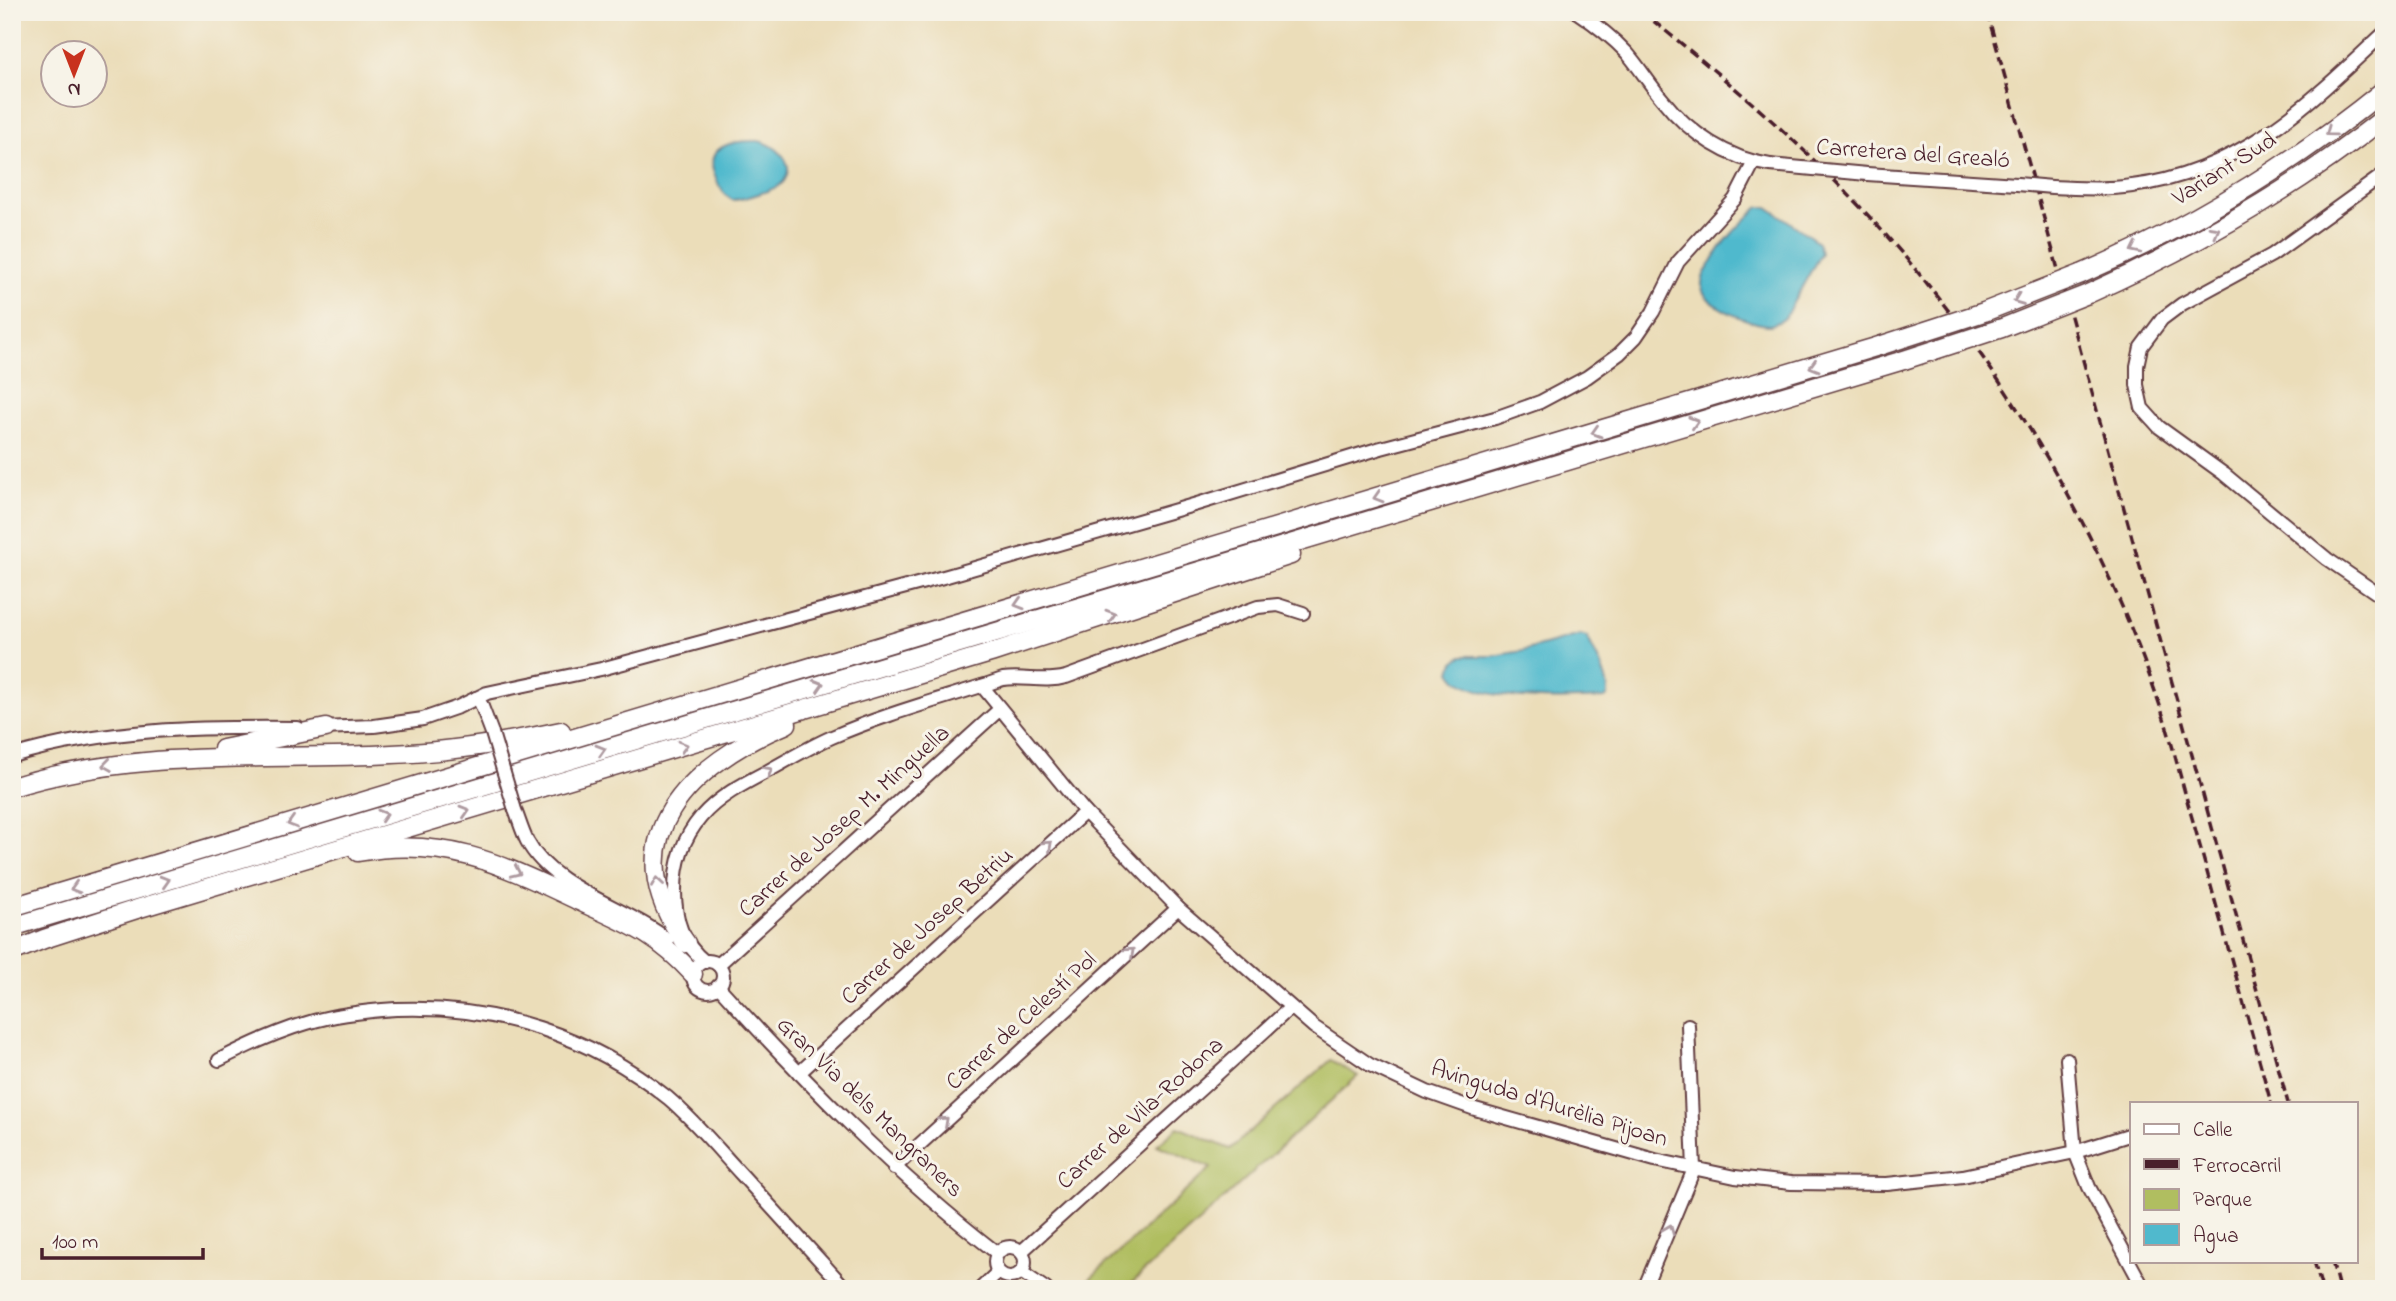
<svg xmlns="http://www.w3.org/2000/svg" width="2396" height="1301" font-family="'Indie Flower',sans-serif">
  <rect width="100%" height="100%" fill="#f7f3e8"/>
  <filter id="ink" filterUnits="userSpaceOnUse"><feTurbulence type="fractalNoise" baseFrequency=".0143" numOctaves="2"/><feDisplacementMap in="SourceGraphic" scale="14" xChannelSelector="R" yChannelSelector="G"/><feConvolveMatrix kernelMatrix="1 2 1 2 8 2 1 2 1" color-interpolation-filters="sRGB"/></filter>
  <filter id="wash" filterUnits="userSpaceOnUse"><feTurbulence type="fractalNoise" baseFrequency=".00686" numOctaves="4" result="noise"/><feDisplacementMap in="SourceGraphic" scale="28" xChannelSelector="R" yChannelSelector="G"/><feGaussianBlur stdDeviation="1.57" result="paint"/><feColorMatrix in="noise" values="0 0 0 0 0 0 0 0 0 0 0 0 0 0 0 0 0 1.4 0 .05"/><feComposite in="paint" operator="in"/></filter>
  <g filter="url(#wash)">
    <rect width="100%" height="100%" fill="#ebddb9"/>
    <path fill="#b0be60" stroke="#7d6e46" stroke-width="2" d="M1331,1060L1358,1076L1125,1289H1089L1083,1285L1211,1168L1157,1145L1178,1127L1230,1149Z"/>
    <g fill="#50b9cd" stroke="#4d6c7c" stroke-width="2">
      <path d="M758,141C774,143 797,162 784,181C779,189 742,200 732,200C724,195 719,187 716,178C701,146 733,140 758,141Z"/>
      <path d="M1759,207H1768L1818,242L1821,253L1784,319C1780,321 1775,324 1769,325C1752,325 1702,305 1702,286C1701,278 1706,271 1710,265C1723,241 1739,225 1759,207Z"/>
      <path d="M1580,635L1587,637C1595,655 1609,676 1608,695L1605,698C1570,700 1472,705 1451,672L1454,662L1462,656H1492L1523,651Z"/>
    </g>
  </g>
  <g filter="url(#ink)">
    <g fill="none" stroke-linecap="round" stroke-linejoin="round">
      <defs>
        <g id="minor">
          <path d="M1577,12C1595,24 1612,37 1627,53C1640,68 1650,85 1663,100C1689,133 1728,159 1770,165"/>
          <path d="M1867,174L2017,184"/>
          <path d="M2384,174L2272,255L2182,304L2162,319L2141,347L2137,366V385L2142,408L2159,427L2224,474L2327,559L2384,598"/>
          <path d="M2052,187C2079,188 2105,190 2132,186C2239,173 2310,103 2384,33"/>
          <path d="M982,686L1085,812L1178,908L1314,1027L1370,1065L1427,1092L1475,1109L1655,1160L1735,1177L1791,1183L1887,1184L1963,1176L2075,1152L2132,1134"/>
          <path d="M476,698L481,704L492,733"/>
          <path d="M320,728L374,726L423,719L458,707L487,693L601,669L947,576L1197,504L1381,448L1495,418L1540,402L1587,377L1619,354L1636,337L1653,312L1678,262L1735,199L1754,162"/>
          <path d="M12,756C106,728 202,727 298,728"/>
          <path d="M515,810C519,820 522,831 527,841C552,889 627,907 668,940"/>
          <circle cx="708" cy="976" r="15"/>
          <path d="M705,962C682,943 675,920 675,891C675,864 683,838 701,817C718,797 743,784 766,772C788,760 809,747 832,737C887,713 946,698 1003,679C1025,676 1044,683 1066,677L1258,607L1278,605L1303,613"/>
          <path d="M718,965L1000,709"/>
          <path d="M718,986C805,1082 895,1174 997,1253"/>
          <path d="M2067,1059L2075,1152L2089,1187L2144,1289"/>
          <path d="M219,1060C248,1045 276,1032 307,1023C336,1014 366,1011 396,1009C496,1005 590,1035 668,1098C695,1121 718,1149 742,1175C777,1213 811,1251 846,1289"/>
          <path d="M799,1073L1085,812"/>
          <path d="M894,1168L1178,908"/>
          <circle cx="1010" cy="1262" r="15"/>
          <path d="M1021,1252L1290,1008"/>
          <path d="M1021,1272L1046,1289"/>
          <path d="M980,1289L998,1272"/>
          <path d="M1644,1289L1694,1169L1688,1025"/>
        </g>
        <g id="highway">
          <path d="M2081,274C2190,227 2292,165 2384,90"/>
          <path d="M2088,294C2193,247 2294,189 2384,118"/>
          <path d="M223,749L326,728"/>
          <path d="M12,787C136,748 265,761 392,754C449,752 505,743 561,731"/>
          <path d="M358,852C445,836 501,864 577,900C626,923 655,932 693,974"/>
          <path d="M12,907L1879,346"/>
          <path d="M12,927L1904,360"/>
          <path d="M686,943C609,840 691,763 787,724"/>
          <path d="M12,952L44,939L140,908L991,653L1291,555"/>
        </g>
      </defs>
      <use href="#minor" stroke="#623c40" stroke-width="16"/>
      <use href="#highway" stroke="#623c40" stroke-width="21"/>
      <use href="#minor" stroke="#fff" stroke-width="12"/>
      <use href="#highway" stroke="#fff" stroke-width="18"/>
      <g stroke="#4a1f2b" stroke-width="3.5" stroke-dasharray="10 5" stroke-linecap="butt">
        <path d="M1642,12C1710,66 1776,121 1837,183C1979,326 2091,506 2157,697C2172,740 2182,785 2195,828C2220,920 2246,1011 2271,1103"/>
        <path d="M1987,12L2288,1103"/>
        <path d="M2314,1261L2322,1289"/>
        <path d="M2332,1261L2339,1289"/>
      </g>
      <defs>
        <g id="minor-bridge">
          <path d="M1770,165L1867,174"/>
          <path d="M2017,184L2052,187"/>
          <path d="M492,733L515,810"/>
        </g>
        <g id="highway-bridge">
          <path d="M1879,346L1984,312L2081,274"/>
          <path d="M1904,360L2002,328L2088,294"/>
        </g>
      </defs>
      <use href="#minor-bridge" stroke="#623c40" stroke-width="16" stroke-linecap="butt"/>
      <use href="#highway-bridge" stroke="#623c40" stroke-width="21" stroke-linecap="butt"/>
      <use href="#minor-bridge" stroke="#fff" stroke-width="12"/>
      <use href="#highway-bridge" stroke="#fff" stroke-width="18"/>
    </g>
    <defs><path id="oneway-chevron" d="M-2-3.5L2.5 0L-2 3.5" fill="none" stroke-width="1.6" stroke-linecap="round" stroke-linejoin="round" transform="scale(1.75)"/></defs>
    <g stroke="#ae9aa0">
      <use href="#oneway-chevron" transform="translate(2330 132) rotate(144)"/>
      <use href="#oneway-chevron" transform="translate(2215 231) rotate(-29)"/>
      <use href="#oneway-chevron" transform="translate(2135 249) rotate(154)"/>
      <use href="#oneway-chevron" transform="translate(2018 300) rotate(159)"/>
      <use href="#oneway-chevron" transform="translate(1814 366) rotate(163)"/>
      <use href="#oneway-chevron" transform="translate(1694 422) rotate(-17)"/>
      <use href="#oneway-chevron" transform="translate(1596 432) rotate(163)"/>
      <use href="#oneway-chevron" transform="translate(1378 497) rotate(163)"/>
      <use href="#oneway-chevron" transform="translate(1019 604) rotate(163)"/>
      <use href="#oneway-chevron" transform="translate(1111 615) rotate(-17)"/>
      <use href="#oneway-chevron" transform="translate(819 685) rotate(-17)"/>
      <use href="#oneway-chevron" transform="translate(683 746) rotate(-16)"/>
      <use href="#oneway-chevron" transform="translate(601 750) rotate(-17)"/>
      <use href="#oneway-chevron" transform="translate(107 765) rotate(172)"/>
      <use href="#oneway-chevron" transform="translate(768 771) rotate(-29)"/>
      <use href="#oneway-chevron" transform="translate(465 811) rotate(-17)"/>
      <use href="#oneway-chevron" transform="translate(383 815) rotate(-17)"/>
      <use href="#oneway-chevron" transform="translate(292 823) rotate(163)"/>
      <use href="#oneway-chevron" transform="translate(1048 845) rotate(-42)"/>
      <use href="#oneway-chevron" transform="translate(516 872) rotate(24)"/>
      <use href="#oneway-chevron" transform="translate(165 881) rotate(-17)"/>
      <use href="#oneway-chevron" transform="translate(657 882) rotate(-98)"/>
      <use href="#oneway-chevron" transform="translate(75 888) rotate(163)"/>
      <use href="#oneway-chevron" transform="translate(1130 952) rotate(-42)"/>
      <use href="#oneway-chevron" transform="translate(944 1121) rotate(-42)"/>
      <use href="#oneway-chevron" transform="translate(1669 1229) rotate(-68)"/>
    </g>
  </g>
  <g text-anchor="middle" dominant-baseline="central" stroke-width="6" stroke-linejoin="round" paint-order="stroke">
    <g font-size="24" fill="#4a1f2b" stroke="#f7f3e8">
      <text transform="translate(1913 155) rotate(4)">Carretera del Grealó</text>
      <text transform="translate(2225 170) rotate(-32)">Variant Sud</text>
      <text transform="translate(845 822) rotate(-42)">Carrer de Josep M. Minguella</text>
      <text transform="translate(928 927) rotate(-42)">Carrer de Josep Betriu</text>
      <text transform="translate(1022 1022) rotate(-42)">Carrer de Celestí Pol</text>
      <text transform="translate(1549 1105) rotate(17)">Avinguda d'Aurèlia Pijoan</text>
      <text transform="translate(869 1108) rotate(44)">Gran Via dels Mangraners</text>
      <text transform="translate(1141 1114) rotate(-42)">Carrer de Vila-Rodona</text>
    </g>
  </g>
  <rect width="2396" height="1301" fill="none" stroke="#f7f3e8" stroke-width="42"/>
  <rect x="2130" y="1102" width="228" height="161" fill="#f7f3e8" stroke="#b29e9c" stroke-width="2"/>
  <rect x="2144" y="1124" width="35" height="10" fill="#ffffff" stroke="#b29e9c" stroke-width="2"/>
  <text x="2193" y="1136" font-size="21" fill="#4a1f2b">Calle</text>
  <rect x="2144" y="1159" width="35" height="10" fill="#4a1f2b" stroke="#b29e9c" stroke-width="2"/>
  <text x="2193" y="1172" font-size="21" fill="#4a1f2b">Ferrocarril</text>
  <rect x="2144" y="1189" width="35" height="21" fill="#b0be60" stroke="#b29e9c" stroke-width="2"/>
  <text x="2193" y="1206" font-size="21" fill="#4a1f2b">Parque</text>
  <rect x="2144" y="1224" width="35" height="21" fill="#50b9cd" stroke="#b29e9c" stroke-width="2"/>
  <text x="2193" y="1242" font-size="21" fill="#4a1f2b">Agua</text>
  <g transform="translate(74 74) rotate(180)"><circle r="33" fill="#f7f3e8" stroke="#b29e9c" stroke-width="2"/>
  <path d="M0-5L12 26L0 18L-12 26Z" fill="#c8321e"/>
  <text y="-10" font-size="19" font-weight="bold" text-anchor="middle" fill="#4a1f2b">N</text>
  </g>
  <path d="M42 1248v10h161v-10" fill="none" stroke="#4a1f2b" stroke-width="3.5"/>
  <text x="52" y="1248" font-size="21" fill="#4a1f2b" stroke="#f7f3e8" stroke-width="5" paint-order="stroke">100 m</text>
</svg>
